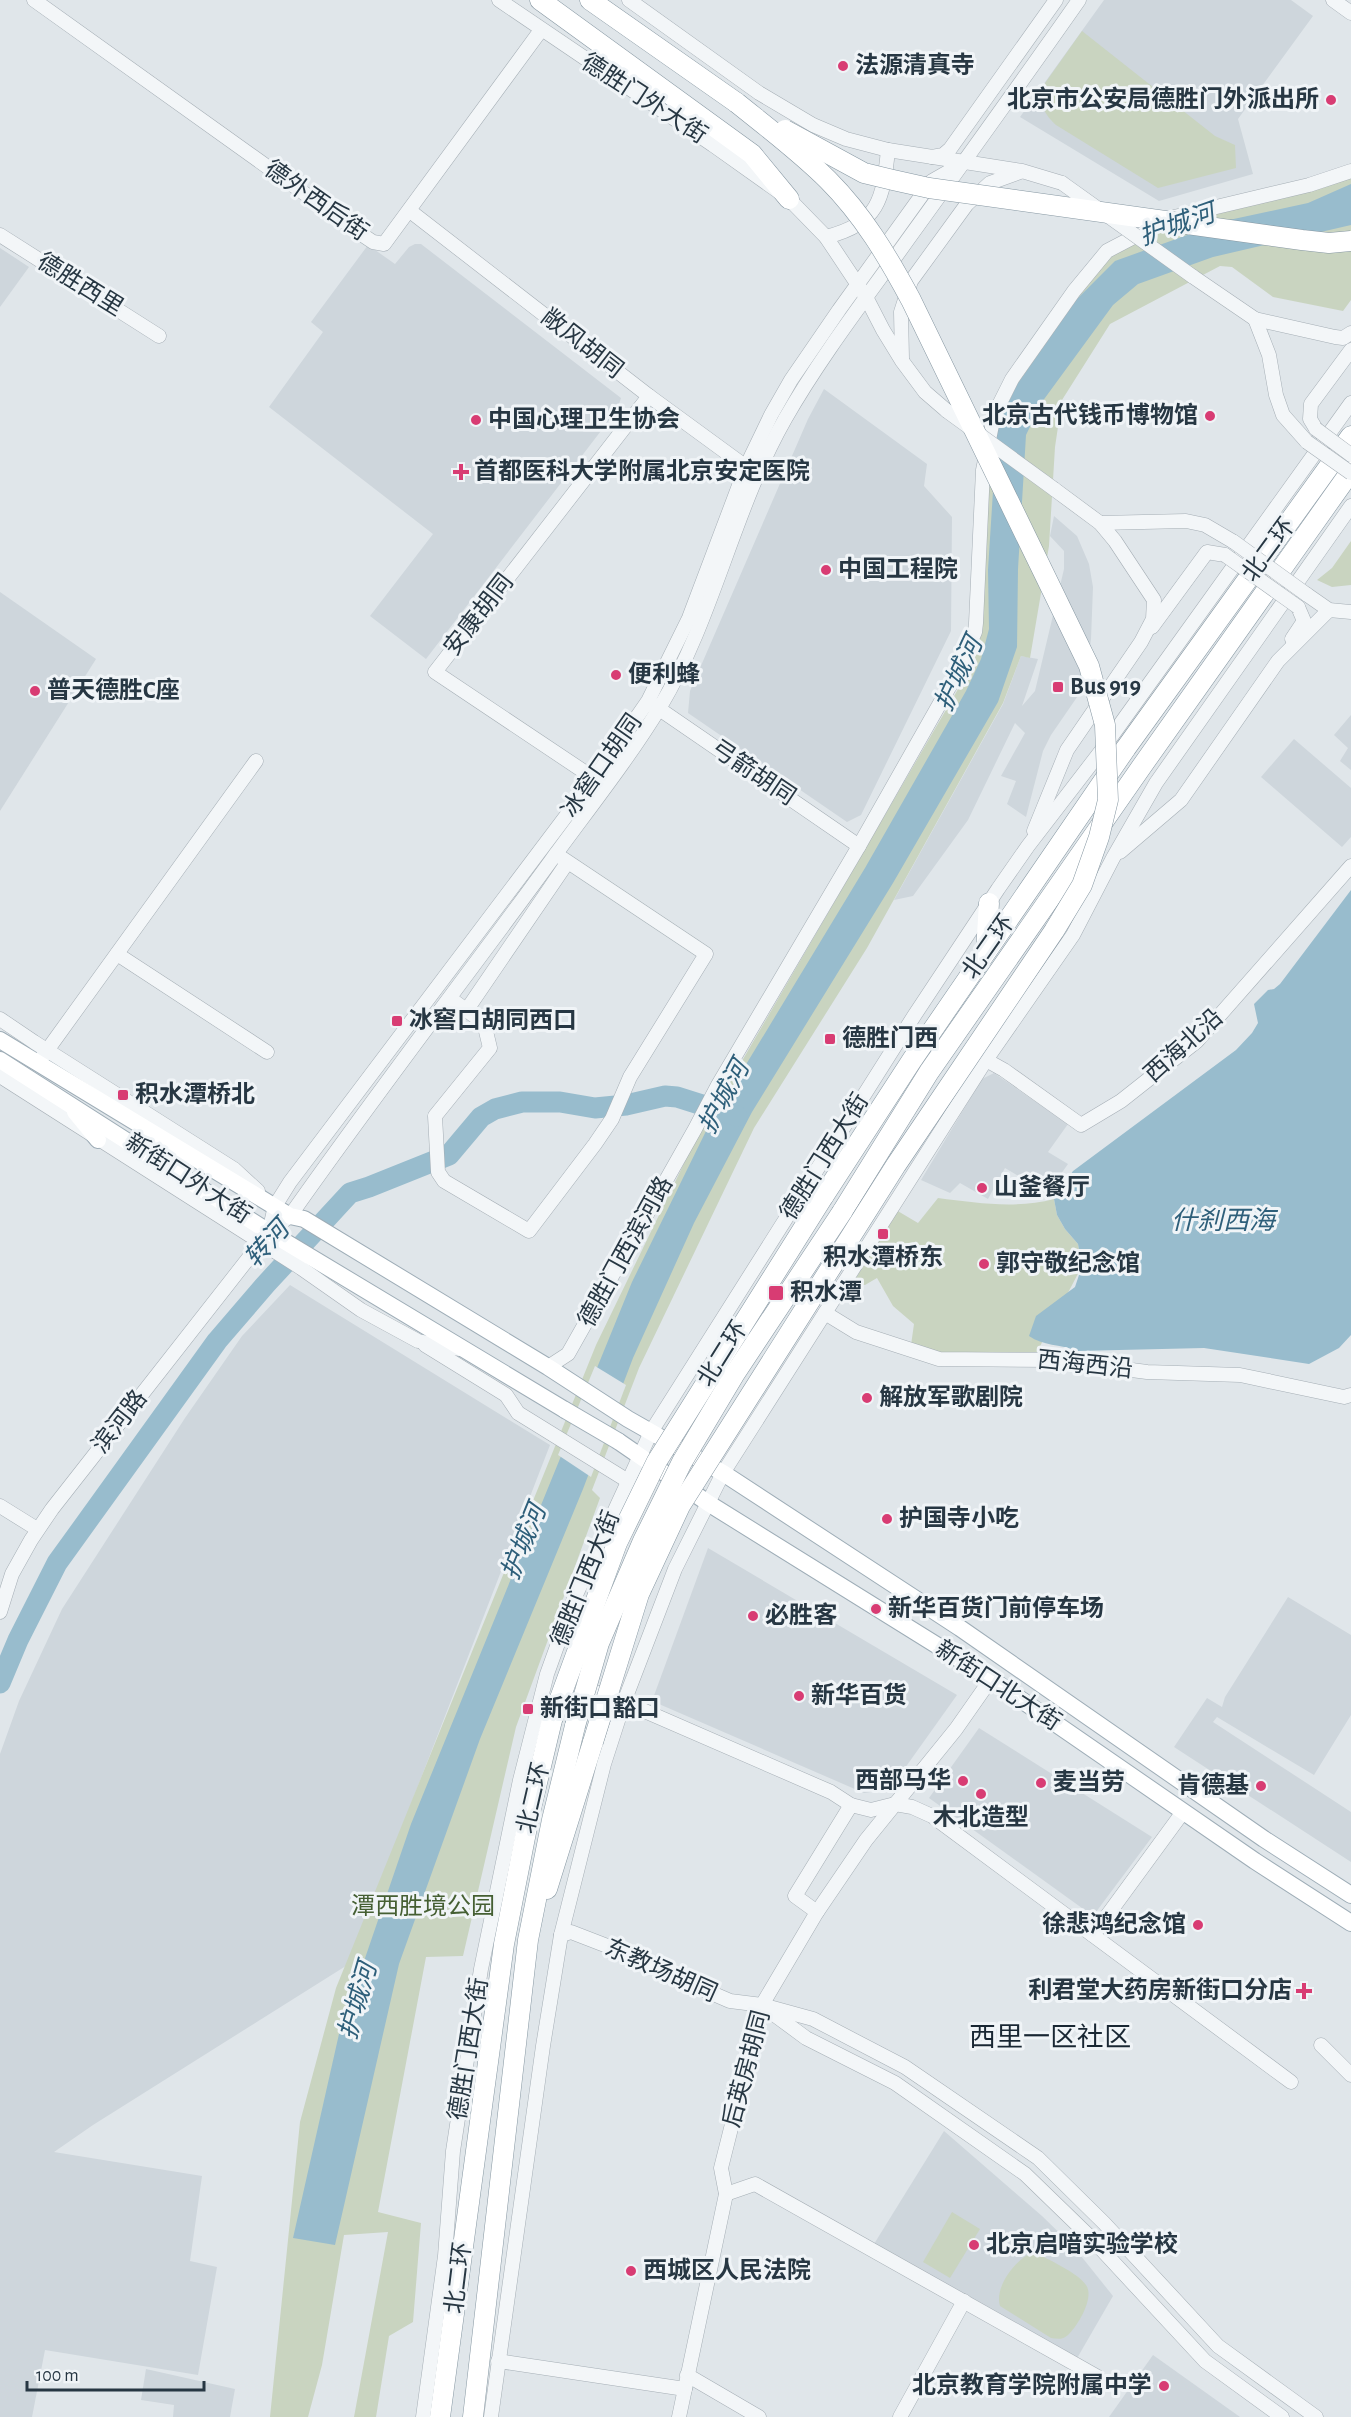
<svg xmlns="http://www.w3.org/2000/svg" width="1351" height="2417" font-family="'Alegreya Sans','Noto Sans SC',sans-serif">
  <rect width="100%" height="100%" fill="#e0e6ea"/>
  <g fill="#ced6dc">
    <path d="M1104,0H1291L1313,16L1238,119L1253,174L1159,201L1020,117Z"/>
    <path d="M415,244H421L621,398L617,410L426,659L370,616L433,534L269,407L323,332L311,322L368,245L395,264L409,247Z"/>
    <path d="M0,248L29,267L0,307Z"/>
    <path d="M824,389L927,464L924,486L952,517L951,631L861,815L847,822L688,713L690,691L808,419Z"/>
    <path d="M1054,516L1077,536L1089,564L1093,587L1091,639L1084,687L1051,735L1043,751L1026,817L1007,804L1016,781L1001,776L1025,733L1015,723L968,820L913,896L894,900L1003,704L1021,656L1038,659L1022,706L1035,691L1064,569V551L1050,536Z"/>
    <path d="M0,592L96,659L0,811Z"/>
    <path d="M1351,715V770L1340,761L1348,748L1334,735Z"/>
    <path d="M1294,739L1351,788V837L1342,847L1261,777Z"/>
    <path d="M994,1073L1068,1124L1048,1152L1068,1164L1051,1188L1042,1190L1005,1168L988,1199L960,1183L950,1193L921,1180L982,1079Z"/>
    <path d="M290,1285L550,1445L349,1964L93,2125L54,2152L202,2176L190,2261L217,2267L198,2375L45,2350L32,2417H0V1754L19,1701L62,1609L185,1418L242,1336Z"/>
    <path d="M708,1548L957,1695L890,1789L864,1793L652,1701Z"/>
    <path d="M1288,1597L1351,1635V1715L1314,1775L1217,1717L1213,1722L1351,1812V1862L1174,1747L1207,1698L1222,1707L1225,1697Z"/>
    <path d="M979,1728L1152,1837L1093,1916L929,1798Z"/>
    <path d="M944,2131L1042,2216L1073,2246L1113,2296L1076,2360L874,2244Z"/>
    <path d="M1153,2355L1240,2417H1109Z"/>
    <path d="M146,2369L235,2389L230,2417H173L174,2405L141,2400Z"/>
  </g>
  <g fill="#c9d4c0">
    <path d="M1082,31L1215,136L1235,145L1236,168L1158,188L1056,125C1043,113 1040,104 1043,86Z"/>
    <path d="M1351,176V300L1343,311L1273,297L1232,267L1220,266L1110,324L1062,400L1055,447L1049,546L1030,658L1021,656L1003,703L867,948L754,1128L639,1368L592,1490L600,1498L516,1727L463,1956L426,1957L378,2212L421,2223L413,2322L389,2336L376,2417H354L388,2232L344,2235L322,2365L308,2417H270L300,2122L336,1988L596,1345L692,1147L961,684L981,615L986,494L994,432L1014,382L1080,292L1111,255L1197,215L1323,188Z"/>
    <path d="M1351,541V585L1332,587L1317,580L1332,568Z"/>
    <path d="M938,1198C977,1203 1016,1209 1054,1199L1057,1215L1065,1229L1078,1244L1082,1266L1037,1352L939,1353L911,1345L914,1324L893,1306L877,1278L865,1285L853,1283L896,1210L918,1223Z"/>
    <path d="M952,2212L980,2229L950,2278L923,2262Z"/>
    <path d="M1032,2253L1038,2254C1051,2261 1078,2273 1086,2285C1095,2297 1078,2326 1068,2335C1063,2340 1057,2339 1051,2338L1000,2306C994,2288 1015,2259 1032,2253Z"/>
  </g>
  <g fill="#98bccd">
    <path d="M1351,184V225L1213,257L1138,284L1113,305L1042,402L1026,435L1018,569L1017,647L998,702L893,883L752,1112L694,1223L633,1358L583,1489L480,1739L399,1964L335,2245L293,2238L339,2034L411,1824L632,1282L707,1129L865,868L966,691L981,659L989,629L988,570L997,428L1016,386L1077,299L1115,261L1229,220L1308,203Z"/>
    <path d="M1351,890V1335L1339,1348L1309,1364L1204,1348L1077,1351C1060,1344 1043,1346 1029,1336L1036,1316L1075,1287L1082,1266L1078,1244L1065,1229L1057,1215L1054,1199L1073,1171L1236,1050L1252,1033L1258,1023L1254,1004L1268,990L1274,989L1280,984Z"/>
  </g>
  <path fill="#e0e6ea" d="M595,1366L626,1385L591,1477L558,1455Z"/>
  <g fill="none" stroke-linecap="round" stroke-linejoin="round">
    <path stroke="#98bccd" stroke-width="21" d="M0,1683L18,1640L57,1563L217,1341L266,1284L350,1193L369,1187L449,1155L481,1117L495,1109L522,1102H560L595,1108L626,1105L665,1096L677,1097L737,1116"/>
    <defs>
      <g id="minor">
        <path d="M34,0L364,236L373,242L384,244L541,30"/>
        <path d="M499,0L713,145L789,199L826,237L866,297L883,330L902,361L925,392L947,411"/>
        <path d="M629,0L759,93L813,125L846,139L888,150L1022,171L1062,183"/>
        <path d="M1333,0L1351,13"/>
        <path d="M932,157L943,155L950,149L1056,0"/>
        <path d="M410,211L649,396L753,472"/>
        <path d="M0,235L159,336"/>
        <path d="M826,237C879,223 883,200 888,150"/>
        <path d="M1192,276L1255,319L1335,337L1343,338L1351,333"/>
        <path d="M1255,319L1269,355L1276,395L1283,415L1307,442"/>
        <path d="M902,359L901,312L911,281L967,204L990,183L1020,172"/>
        <path d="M1316,429L1310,419L1311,404L1351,350"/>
        <path d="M1100,523L1186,521L1205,525L1234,542"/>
        <path d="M1306,594L1329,610L1351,612"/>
        <path d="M1152,627L1207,552L1225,555"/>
        <path d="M1292,639L1304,621L1298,607"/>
        <path d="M652,704L859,846"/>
        <path d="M601,783L435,672L649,396"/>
        <path d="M1034,831L1067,750L1141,642L1153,619L1154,600L1115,541L1100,523L1054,489"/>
        <path d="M1120,852L1181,800L1278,661L1329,610"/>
        <path d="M117,954L267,1052"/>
        <path d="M451,999L484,1023L490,1048L435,1116L438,1172L444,1181L529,1231L595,1144L612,1119L630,1077L706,954L556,854"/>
        <path d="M466,1011L567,863"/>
        <path d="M0,1019L34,1042L234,1169L258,1191"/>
        <path d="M986,1060L1004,1070L1081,1125L1121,1101L1197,1041L1351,866"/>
        <path d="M38,1063L256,761"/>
        <path d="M0,1076L301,1268L361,1310L418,1341L459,1349"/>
        <path d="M269,1232L275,1206L290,1182L594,779L648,701L689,618L746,467L771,415L791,380L839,310L932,181L960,165"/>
        <path d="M825,1313L856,1332L939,1359L1054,1360L1147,1372L1240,1375L1344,1397L1351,1395"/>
        <path d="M425,1345L506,1395L518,1413L628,1481"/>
        <path d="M548,1367L568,1354L695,1129L718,1085L859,846L956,675L975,632L976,623L983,470L994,415L1012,379L1074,291L1107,251L1170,218L1309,185L1351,171"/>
        <path d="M0,1506L37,1529"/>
        <path d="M0,1612L12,1574L31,1540L52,1509L269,1232L290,1216C374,1096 464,980 550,862C587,811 627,761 660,707C714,617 733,510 785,419C821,356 867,297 909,238C966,159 1023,80 1079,0"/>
        <path d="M579,1686L624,1702L831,1792L851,1805L871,1810L895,1804L912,1807L932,1816L1291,2082"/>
        <path d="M817,1912L795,1896L851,1805"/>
        <path d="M561,1935L571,1932L659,1966L686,1982L730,2001L762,2005L813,2019L905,2067L1038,2158L1104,2223L1218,2346L1316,2417"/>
        <path d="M1093,1935L1183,1812"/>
        <path d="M768,2010L806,2038L895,2083L1025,2174L1090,2237L1205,2361L1282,2417"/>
        <path d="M1321,2045L1351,2075"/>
        <path d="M726,2194L755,2184L1098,2377"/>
        <path d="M498,2361L685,2389"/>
        <path d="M687,2375L759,2417"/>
        <path d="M423,2417L445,2256L453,2151L481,1969L520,1780L547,1674L574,1599L651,1432L914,1016L998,889L1028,846L1101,751L1351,403"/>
        <path d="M491,2417L543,2046L561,1935L604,1764L624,1702L675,1569L723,1473L986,1060L1073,935L1113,858L1156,783L1351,506"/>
        <path d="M679,2417L726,2194L721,2168L762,2005L817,1912L866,1840L956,1729L991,1679"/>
        <path d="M900,2417L964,2301"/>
      </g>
      <g id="major">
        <path d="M0,1040L290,1216L304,1219L548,1367L628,1419L723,1473L960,1628L1264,1839L1351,1895"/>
        <path d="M0,1060L269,1232L565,1410"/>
        <path d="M75,1112L98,1140"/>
        <path d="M618,1441L708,1503L991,1679L1255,1861L1351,1923"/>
      </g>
      <g id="highway">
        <path d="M540,0L752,154L789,199"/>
        <path d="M590,0L737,103"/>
        <path d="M986,951L989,903"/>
        <path d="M823,1197L912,1060L1126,748L1351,436"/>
        <path d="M842,1212L929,1072L1142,766L1351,471"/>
        <path d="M547,1889L593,1742"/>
        <path d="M440,2417L504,1944L530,1812L552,1720"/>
        <path d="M473,2417L528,1940L552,1820L575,1726"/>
      </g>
    </defs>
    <use href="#minor" stroke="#a5aeb5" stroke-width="15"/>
    <use href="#major" stroke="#9eadb7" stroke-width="18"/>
    <use href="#highway" stroke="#8697a2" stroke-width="21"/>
    <use href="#minor" stroke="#f3f6f8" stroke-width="14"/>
    <use href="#major" stroke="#fff" stroke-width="16"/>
    <use href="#highway" stroke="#fff" stroke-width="20"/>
    <defs>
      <g id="minor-bridge">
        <path d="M1062,183L1192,276"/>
        <path d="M947,411L1054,489"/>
        <path d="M1316,429L1351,455"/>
        <path d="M1307,442L1351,473"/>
        <path d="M1234,542L1306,594"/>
        <path d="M1225,555L1298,607"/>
      </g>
      <path id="major-bridge" d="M565,1410L618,1441"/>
      <g id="highway-bridge">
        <path d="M785,130L864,173L893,180L929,188L1302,240L1329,243L1351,241"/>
        <path d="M552,1720L617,1543L657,1461L823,1197"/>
        <path d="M575,1726L599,1643L643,1541L682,1462L734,1375L842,1212"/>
        <path d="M593,1742L639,1594L680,1506L896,1165L1054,931L1082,885L1099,837L1108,800L1105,725L1089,666L911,300C888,257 863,215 828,180C800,152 768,128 737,103"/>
      </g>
    </defs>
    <use href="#minor-bridge" stroke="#a5aeb5" stroke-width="15" stroke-linecap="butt"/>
    <use href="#major-bridge" stroke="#9eadb7" stroke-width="18" stroke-linecap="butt"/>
    <use href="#highway-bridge" stroke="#8697a2" stroke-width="21" stroke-linecap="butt"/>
    <use href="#minor-bridge" stroke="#f3f6f8" stroke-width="14"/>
    <use href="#major-bridge" stroke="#fff" stroke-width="16"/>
    <use href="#highway-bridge" stroke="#fff" stroke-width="20"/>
  </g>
  <g fill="#d83c73" stroke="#f0f4f7" stroke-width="2">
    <circle cx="843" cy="66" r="6"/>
    <circle cx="1331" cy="100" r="6"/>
    <circle cx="1210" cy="416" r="6"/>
    <circle cx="476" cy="420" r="6"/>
    <path d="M458 463h6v6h6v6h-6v6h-6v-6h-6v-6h6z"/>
    <circle cx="826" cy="570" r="6"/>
    <circle cx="616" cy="675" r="6"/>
    <rect x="1052" y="681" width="12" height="12" rx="3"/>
    <circle cx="35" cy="691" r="6"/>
    <rect x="391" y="1015" width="12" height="12" rx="3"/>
    <rect x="824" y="1033" width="12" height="12" rx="3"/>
    <rect x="117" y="1089" width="12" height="12" rx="3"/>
    <circle cx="982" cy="1188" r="6"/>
    <rect x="877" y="1228" width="12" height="12" rx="3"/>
    <circle cx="984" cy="1264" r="6"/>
    <rect x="768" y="1285" width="16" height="16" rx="3"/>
    <circle cx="867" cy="1398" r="6"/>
    <circle cx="887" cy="1519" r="6"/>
    <circle cx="876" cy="1609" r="6"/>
    <circle cx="753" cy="1616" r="6"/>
    <circle cx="799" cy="1696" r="6"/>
    <rect x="522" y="1703" width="12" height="12" rx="3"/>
    <circle cx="963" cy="1781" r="6"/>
    <circle cx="1041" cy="1783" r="6"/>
    <circle cx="1261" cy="1786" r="6"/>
    <circle cx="981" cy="1794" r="6"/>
    <circle cx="1198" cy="1925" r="6"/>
    <path d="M1301 1982h6v6h6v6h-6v6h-6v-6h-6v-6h6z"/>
    <circle cx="974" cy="2245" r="6"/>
    <circle cx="631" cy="2271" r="6"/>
    <circle cx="1164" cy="2386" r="6"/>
  </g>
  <g text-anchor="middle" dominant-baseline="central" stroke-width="6" stroke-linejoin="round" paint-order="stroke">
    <g font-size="24" font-weight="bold" fill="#273743" stroke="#f0f4f7" text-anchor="start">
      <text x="855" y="66">法源清真寺</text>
      <text x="1319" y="100" text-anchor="end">北京市公安局德胜门外派出所</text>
      <text x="1198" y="416" text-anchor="end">北京古代钱币博物馆</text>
      <text x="488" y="420">中国心理卫生协会</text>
      <text x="474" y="472">首都医科大学附属北京安定医院</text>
      <text x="838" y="570">中国工程院</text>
      <text x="628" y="675">便利蜂</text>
      <text x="1070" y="687">Bus 919</text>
      <text x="47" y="691">普天德胜C座</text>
      <text x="409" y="1021">冰窖口胡同西口</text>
      <text x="842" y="1039">德胜门西</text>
      <text x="135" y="1095">积水潭桥北</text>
      <text x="994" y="1188">山釜餐厅</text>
      <text x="883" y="1258" text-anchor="middle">积水潭桥东</text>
      <text x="996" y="1264">郭守敬纪念馆</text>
      <text x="790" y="1293">积水潭</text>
      <text x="879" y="1398">解放军歌剧院</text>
      <text x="899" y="1519">护国寺小吃</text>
      <text x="888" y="1609">新华百货门前停车场</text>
      <text x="765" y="1616">必胜客</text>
      <text x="811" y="1696">新华百货</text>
      <text x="540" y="1709">新街口豁口</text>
      <text x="951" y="1781" text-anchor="end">西部马华</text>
      <text x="1053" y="1783">麦当劳</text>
      <text x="1249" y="1786" text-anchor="end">肯德基</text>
      <text x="981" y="1818" text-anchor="middle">木北造型</text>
      <text x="1186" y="1925" text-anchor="end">徐悲鸿纪念馆</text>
      <text x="1292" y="1991" text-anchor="end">利君堂大药房新街口分店</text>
      <text x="986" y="2245">北京启喑实验学校</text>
      <text x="643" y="2271">西城区人民法院</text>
      <text x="1152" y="2386" text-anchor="end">北京教育学院附属中学</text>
    </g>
    <g font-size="24" fill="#273743" stroke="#f0f4f7">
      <text transform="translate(644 99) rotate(33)">德胜门外大街</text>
      <text transform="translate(316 201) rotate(35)">德外西后街</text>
      <text transform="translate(80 285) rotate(32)">德胜西里</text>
      <text transform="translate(582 344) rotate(38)">敞风胡同</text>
      <text transform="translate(1269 550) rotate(-54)">北二环</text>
      <text transform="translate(479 615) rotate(-52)">安康胡同</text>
      <text transform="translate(602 766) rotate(-55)">冰窖口胡同</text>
      <text transform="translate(753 773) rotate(34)">弓箭胡同</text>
      <text transform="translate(989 947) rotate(-55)">北二环</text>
      <text transform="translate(1184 1046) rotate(-42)">西海北沿</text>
      <text transform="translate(825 1157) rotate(-58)">德胜门西大街</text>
      <text transform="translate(188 1179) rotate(33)">新街口外大街</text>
      <text transform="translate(626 1252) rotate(-61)">德胜门西滨河路</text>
      <text transform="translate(723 1354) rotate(-58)">北二环</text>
      <text transform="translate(1085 1365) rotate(6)">西海西沿</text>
      <text transform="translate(120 1422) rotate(-52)">滨河路</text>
      <text transform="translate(586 1579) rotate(-68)">德胜门西大街</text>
      <text transform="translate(998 1686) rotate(33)">新街口北大街</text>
      <text transform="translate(534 1798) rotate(-77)">北二环</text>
      <text transform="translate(661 1971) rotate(24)">东教场胡同</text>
      <text transform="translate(469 2049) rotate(-81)">德胜门西大街</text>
      <text transform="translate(747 2069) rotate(-75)">后英房胡同</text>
      <text transform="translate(459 2278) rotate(-83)">北二环</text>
    </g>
    <g font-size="24" fill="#455f33" stroke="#f0f4f7">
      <text x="423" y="1907">潭西胜境公园</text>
    </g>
    <g font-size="26" font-style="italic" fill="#2e5f7a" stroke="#f0f4f7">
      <text transform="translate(1177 225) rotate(-19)">护城河</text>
      <text transform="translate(959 674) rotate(-65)">护城河</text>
      <text transform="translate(724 1097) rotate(-62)">护城河</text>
      <text x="1223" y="1221">什刹西海</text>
      <text transform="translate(267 1244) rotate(-48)">转河</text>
      <text transform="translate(524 1542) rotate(-68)">护城河</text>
      <text transform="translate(358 2001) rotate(-74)">护城河</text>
    </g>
    <g font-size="27" fill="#192733" stroke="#f0f4f7">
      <text x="1050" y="2037">西里一区社区</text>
    </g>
  </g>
  <path d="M27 2381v9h177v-9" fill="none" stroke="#273743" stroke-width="3"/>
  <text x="36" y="2381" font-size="18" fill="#273743" stroke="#f0f4f7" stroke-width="4.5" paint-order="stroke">100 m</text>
</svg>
